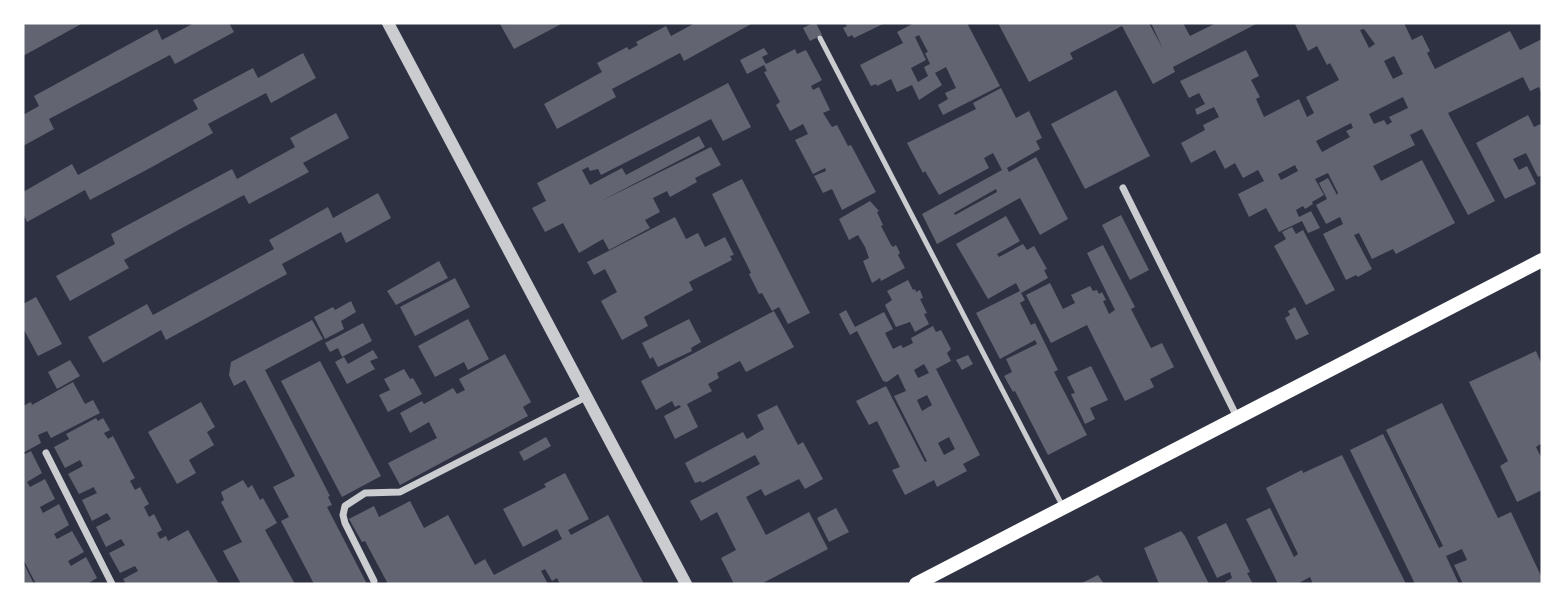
<svg xmlns="http://www.w3.org/2000/svg" width="1565" height="607" font-family="Mulish,sans-serif">
  <rect width="100%" height="100%" fill="#2d3142"/>
  <g fill="#626471" fill-rule="evenodd">
    <path d="M28,23H83L23,56V25Z"/>
    <path d="M194,23H229L234,32L175,64L170,55L49,119L54,129L23,146V115L39,106L34,96L157,29L162,40Z"/>
    <path d="M503,23H563L514,49L500,24Z"/>
    <path d="M695,23H753L684,61L680,53L612,89L616,97L557,129L544,104L602,72L597,63L627,47L629,50L638,45L636,42L666,26L671,36Z"/>
    <path d="M813,23H816L822,35L810,41L803,28Z"/>
    <path d="M845,23H885L854,38L852,35L848,37L843,28L847,26Z"/>
    <path d="M914,23H967L1000,86L943,115L938,105L948,99L945,93L956,88L946,67L935,73L942,85L919,100L912,85L897,92L891,79L877,86L876,84L871,86L860,65L903,43L897,32ZM919,35L928,52L925,53L930,64L924,67L928,76L918,82L911,68L926,60L915,37Z"/>
    <path d="M998,23H1149L1163,49L1151,23H1183L1190,36L1216,23H1258L1173,67L1175,72L1153,84L1122,26L1070,53L1073,59L1029,82Z"/>
    <path d="M1298,23H1404L1412,40L1422,35L1430,51L1427,53L1435,69L1510,31L1520,50L1542,39V95L1539,87L1530,91L1523,77L1448,113L1495,201L1468,215L1422,129L1410,135L1415,145L1373,166L1381,181L1422,160L1455,223L1396,254L1393,249L1372,259L1359,233L1354,235L1372,269L1358,277L1356,275L1346,280L1323,234L1343,224L1340,217L1326,224L1316,205L1327,199L1319,183L1328,178L1337,195L1338,193L1328,173L1315,179L1324,195L1312,202L1313,204L1305,209L1303,206L1296,210L1299,217L1311,211L1320,228L1308,233L1302,221L1279,232L1266,208L1249,217L1238,194L1264,181L1258,170L1243,178L1235,163L1225,169L1215,150L1191,163L1181,143L1205,130L1203,125L1219,117L1214,107L1197,115L1195,109L1205,104L1199,93L1189,98L1180,81L1246,50L1259,76L1251,80L1260,97L1256,99L1264,117L1299,99L1307,117L1314,113L1306,97L1339,80L1330,63L1327,65L1317,46L1308,51L1295,24ZM1364,29L1375,44L1369,48L1360,30ZM1394,56L1403,74L1393,79L1384,61ZM1403,97L1408,108L1389,117L1392,122L1387,125L1384,120L1374,124L1369,114ZM1351,123L1353,128L1346,131L1350,137L1322,152L1316,141ZM1295,165L1298,171L1281,180L1278,174Z"/>
    <path d="M764,48L768,54L762,57L766,64L795,49L797,54L806,50L822,80L811,86L813,90L819,87L830,110L823,113L832,127L837,125L848,146L851,145L876,192L842,210L832,189L823,193L814,176L826,171L825,168L813,174L795,140L808,134L803,124L790,131L776,105L780,102L764,72L767,71L764,65L747,74L740,60Z"/>
    <path d="M303,53L316,78L271,103L266,93L208,124L213,133L150,168L90,200L85,190L27,222L23,213V192L72,164L78,175L198,109L193,100L253,68L258,78Z"/>
    <path d="M728,83L751,127L723,141L711,119L601,175L598,169L590,171L588,167L582,170L590,185L622,168L626,175L699,136L705,147L599,202L711,147L721,165L695,178L697,182L670,197L667,191L653,198L660,212L645,220L650,228L609,250L603,239L579,253L563,223L545,232L532,208L546,201L537,183Z"/>
    <path d="M1001,88L1016,118L1029,111L1042,138L1036,141L1040,149L1007,168L1009,172L1036,157L1068,219L1040,235L1020,198L937,244L922,214L1002,170L993,153L984,158L989,168L939,195L925,171L923,173L907,143L976,109L973,103ZM996,189L997,192L955,215L954,213Z"/>
    <path d="M1116,90L1150,156L1085,189L1051,124Z"/>
    <path d="M336,113L349,138L303,163L309,172L249,204L244,195L182,228L124,260L129,268L70,301L56,276L115,244L111,234L232,169L237,179L295,147L290,138Z"/>
    <path d="M1528,115L1534,127L1540,124L1542,127V175L1538,177L1526,153L1513,159L1519,170L1527,166L1536,184L1505,199L1476,143Z"/>
    <path d="M742,179L810,313L788,324L779,307L772,311L762,293L759,294L749,274L751,273L712,194Z"/>
    <path d="M378,193L391,218L346,243L341,232L282,264L287,274L166,340L161,330L103,363L88,337L147,304L153,315L274,249L269,240L328,207L333,218Z"/>
    <path d="M870,201L879,211L877,212L883,225L881,226L891,245L893,247L896,245L900,253L898,255L905,268L881,281L880,278L872,283L863,261L869,258L865,247L858,235L849,240L839,219Z"/>
    <path d="M1121,215L1149,270L1130,280L1102,225Z"/>
    <path d="M1006,216L1020,241L997,254L999,257L1023,244L1027,250L1034,246L1047,269L1044,270L1048,278L1021,293L1025,300L1020,303L1031,325L1035,323L1058,370L1054,372L1087,435L1048,455L1015,391L1013,392L1004,376L1012,372L1006,359L1037,344L1035,340L1000,359L976,313L1020,291L1016,283L988,299L956,244Z"/>
    <path d="M675,217L686,239L698,233L705,247L725,237L734,255L730,256L732,260L689,282L693,290L644,317L648,326L622,340L601,301L617,292L605,269L594,275L587,262Z"/>
    <path d="M1292,227L1296,234L1303,230L1335,290L1306,305L1274,246L1286,239L1282,232Z"/>
    <path d="M1103,245L1135,307L1131,309L1151,348L1162,343L1174,367L1150,379L1154,387L1125,401L1087,325L1051,343L1026,295L1050,283L1063,309L1075,303L1071,295L1090,286L1093,291L1097,290L1099,294L1102,292L1106,300L1103,301L1109,314L1115,310L1087,253Z"/>
    <path d="M439,261L448,278L396,305L387,291Z"/>
    <path d="M455,278L470,307L415,336L400,307Z"/>
    <path d="M908,280L913,290L915,289L916,292L920,290L923,298L920,299L927,313L924,314L929,324L915,332L910,322L896,327L885,305L892,300L887,291Z"/>
    <path d="M36,297L62,344L38,356L23,328V304Z"/>
    <path d="M351,301L356,312L341,321L344,329L325,339L314,317L333,307L335,310Z"/>
    <path d="M1295,307L1309,334L1296,340L1285,318L1290,315L1288,311Z"/>
    <path d="M846,310L855,327L884,312L893,329L885,333L893,349L901,345L903,348L913,343L911,338L933,326L936,332L941,330L951,349L947,353L951,361L936,369L980,455L963,464L967,471L937,487L934,480L905,495L892,470L900,467L877,421L869,425L856,401L886,386L925,462L927,461L894,396L906,391L898,374L887,382L883,381L857,331L850,335L839,314ZM924,364L929,373L918,378L914,370ZM927,395L932,405L922,411L917,400ZM949,437L955,449L944,455L938,443Z"/>
    <path d="M774,311L794,347L746,372L740,361L717,373L719,378L708,384L712,391L687,404L698,427L675,439L664,416L681,407L679,405L675,407L672,401L656,410L641,381Z"/>
    <path d="M468,319L489,359L468,370L464,362L435,377L418,346Z"/>
    <path d="M689,319L701,342L691,348L692,351L658,367L653,357L650,359L642,343Z"/>
    <path d="M312,320L323,339L265,370L330,496L328,497L332,505L327,507L367,584H314L281,521L289,517L273,487L295,476L245,380L234,386L229,375L231,362Z"/>
    <path d="M363,323L372,341L342,357L338,348L330,352L325,343Z"/>
    <path d="M373,350L378,358L370,361L375,369L347,384L335,362L344,357L348,364Z"/>
    <path d="M1536,351L1542,365V443L1536,447L1542,459V490L1517,502L1500,466L1508,461L1469,382Z"/>
    <path d="M505,354L531,402L523,407L528,416L400,485L388,463L437,438L429,422L410,433L400,413L422,401L424,404L453,388L457,394L465,390L459,379Z"/>
    <path d="M968,355L973,364L962,370L956,360Z"/>
    <path d="M70,360L80,376L57,389L48,372Z"/>
    <path d="M320,361L381,476L342,497L281,381Z"/>
    <path d="M1091,366L1108,400L1090,408L1095,419L1085,424L1071,394L1075,393L1067,377Z"/>
    <path d="M404,369L410,379L413,378L422,394L388,412L379,395L390,390L384,379Z"/>
    <path d="M73,382L85,404L93,400L100,413L51,438L47,431L38,435L41,443L23,453V406L31,402L32,405Z"/>
    <path d="M201,402L215,427L207,432L214,445L189,460L196,473L177,484L148,432Z"/>
    <path d="M1442,403L1498,518L1511,512L1542,578V584H1463L1454,565L1467,560L1462,549L1446,556L1459,584H1415L1350,450L1383,434L1439,548L1443,546L1386,430Z"/>
    <path d="M777,405L798,445L803,442L823,479L805,489L799,479L765,496L761,489L746,497L766,535L809,512L828,549L761,584H734L721,558L736,550L717,512L701,521L690,501L760,464L755,455L702,483L701,481L695,483L685,463L743,432L747,439L764,429L757,415Z"/>
    <path d="M96,418L98,421L103,418L110,430L104,433L108,439L113,436L131,471L135,478L130,481L135,490L140,487L149,504L144,507L149,517L154,514L162,530L157,533L160,539L166,536L168,541L188,530L219,584H126L123,579L138,571L135,566L120,573L109,553L125,545L121,539L106,547L96,527L111,519L107,513L92,521L82,500L97,493L95,490L94,487L79,494L68,474L83,466L80,460L65,468L54,447L69,439L66,434Z"/>
    <path d="M546,437L551,446L524,461L519,452Z"/>
    <path d="M31,451L42,473L27,482L30,487L45,479L55,499L40,507L43,513L59,504L69,525L54,534L57,539L72,531L84,552L68,561L71,566L86,557L97,578L87,584H36L23,559V455Z"/>
    <path d="M1342,455L1406,584H1313L1310,577L1297,584H1278L1246,519L1270,508L1294,557L1298,554L1266,488L1302,470L1303,473Z"/>
    <path d="M565,473L589,519L568,530L571,535L608,515L644,584H560L557,578L552,581L545,569L541,571L548,584H388L365,541L362,542L349,519L374,506L379,517L410,501L424,528L448,515L475,565L485,559L494,575L562,539L557,529L523,547L503,509L546,487L544,484Z"/>
    <path d="M243,480L248,488L252,485L260,500L263,498L277,523L265,530L295,584H241L223,551L242,542L221,502L224,500L221,492Z"/>
    <path d="M836,508L849,532L829,542L817,518Z"/>
    <path d="M1226,523L1250,572L1247,573L1253,584H1227L1225,582L1232,578L1230,572L1217,578L1197,537Z"/>
    <path d="M1181,531L1185,536L1209,584H1159L1144,548Z"/>
    <path d="M23,562L34,584H23Z"/>
    <path d="M1098,575L1104,584H1080Z"/>
  </g>
  <g fill="none" stroke-linecap="round" stroke-linejoin="round">
    <path stroke="#caccd0" stroke-width="5" d="M820,38L1062,505"/>
    <g stroke="#caccd0" stroke-width="7">
      <path d="M1123,188L1237,417"/>
      <path d="M46,453L112,584"/>
      <path d="M374,581L345,523L343,515L345,506L365,493L400,492L586,397"/>
    </g>
    <path stroke="#caccd0" stroke-width="12" d="M388,23L686,584"/>
    <path stroke="#fff" stroke-width="14" d="M916,584L1542,260"/>
  </g>
  <rect width="1565" height="607" fill="none" stroke="#ffffff" stroke-width="49"/>
</svg>
